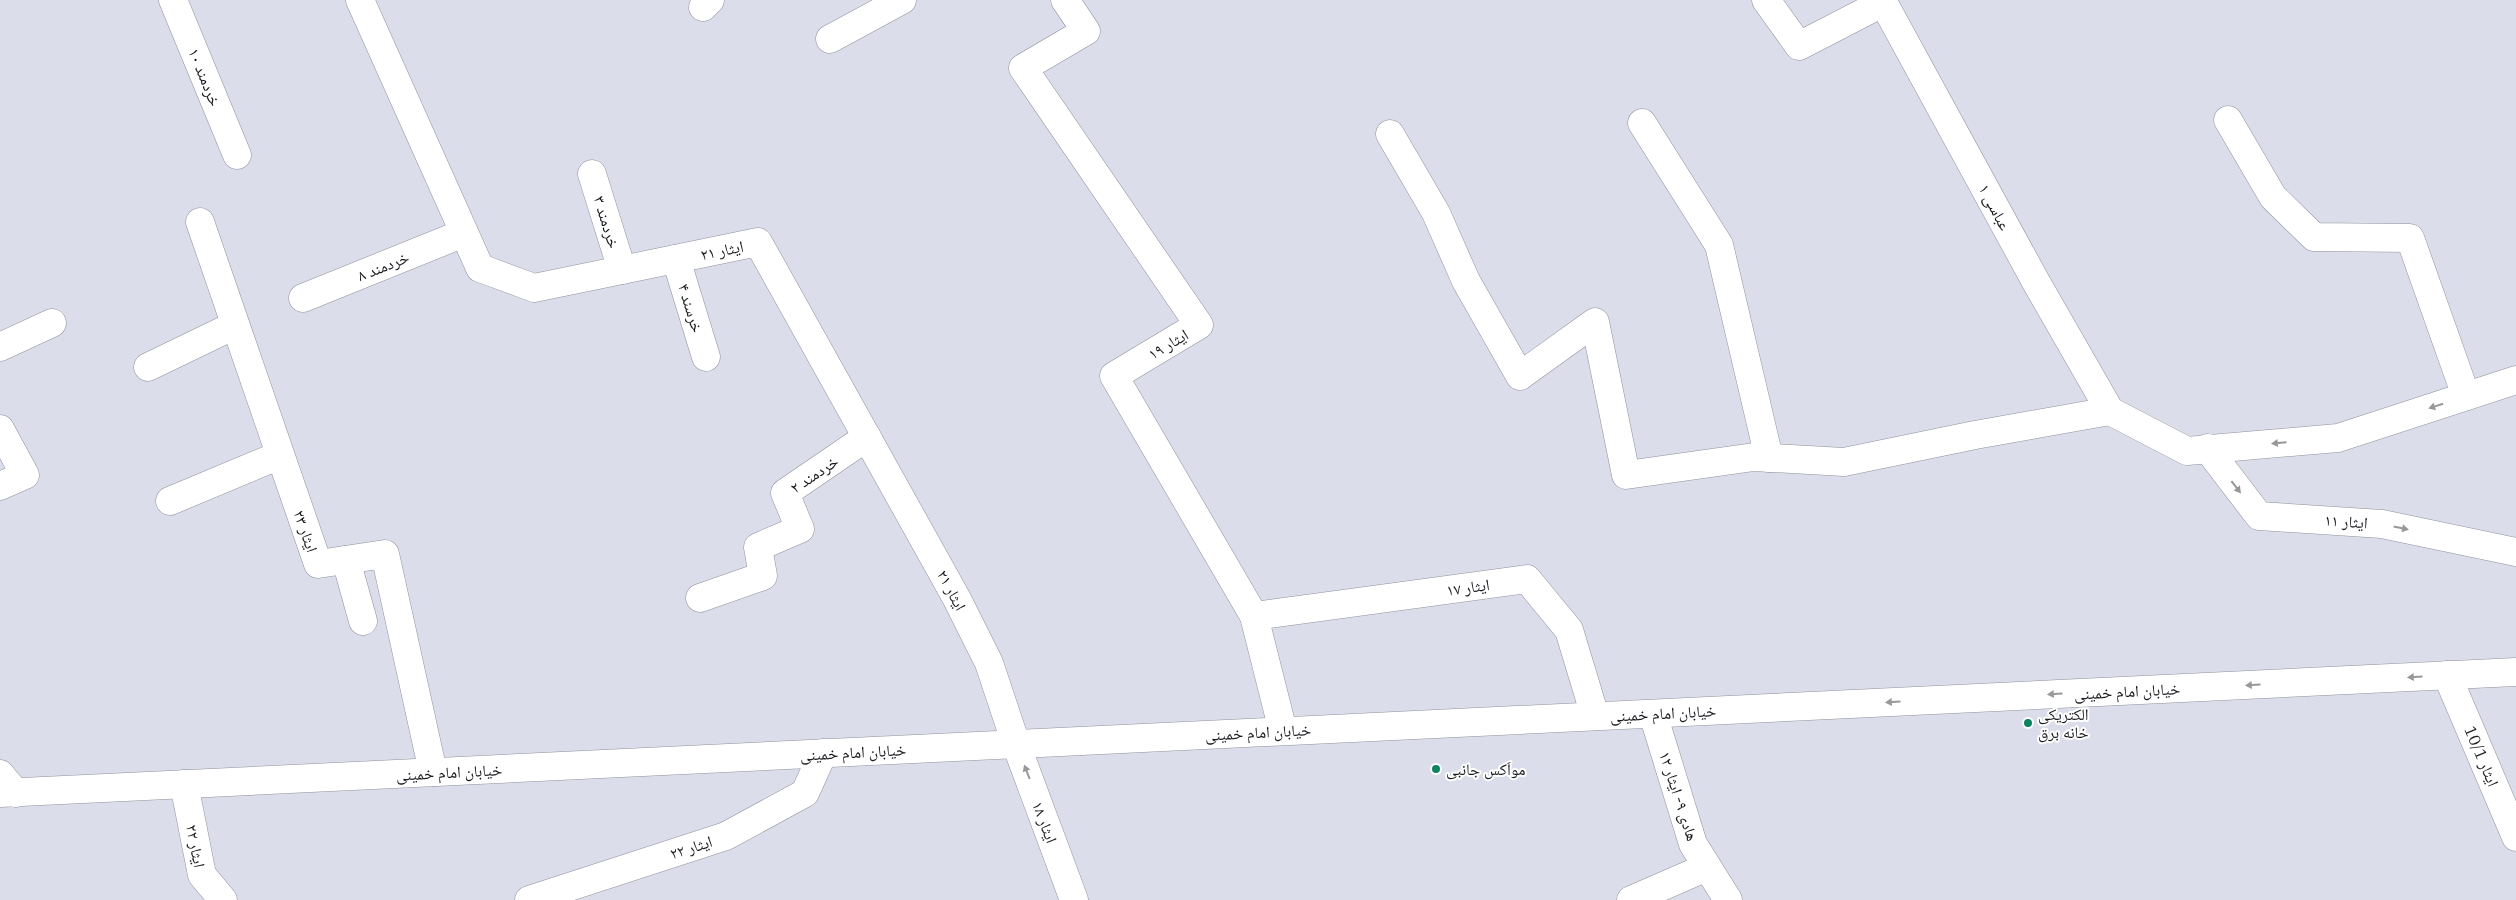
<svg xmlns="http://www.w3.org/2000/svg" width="2516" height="900" font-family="'IBM Plex Serif','Noto Naskh Arabic',serif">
  <rect width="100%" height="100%" fill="#dbdeea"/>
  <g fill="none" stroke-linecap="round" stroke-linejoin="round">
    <defs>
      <g id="street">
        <path d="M173,0L237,155"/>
        <path d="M360,0L480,268L534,288L758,242L957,599L989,663L1016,744"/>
        <path d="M1065,0L1086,31L1023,68L1199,325L1114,376L1254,616L1283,731"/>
        <path d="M1766,0L1799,46L1884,2"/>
        <path d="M1882,0L2036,282L2110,411"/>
        <path d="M703,7L710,0"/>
        <path d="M830,39L902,0"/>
        <path d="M2228,120L2273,197L2314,237L2410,238L2466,396"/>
        <path d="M1642,123L1719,245L1769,458"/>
        <path d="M1390,134L1436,213L1466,281L1520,376L1595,322L1626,475L1754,457L1844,462L1975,435L2110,411L2187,451L2338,438L2516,380"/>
        <path d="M592,174L622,270"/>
        <path d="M200,222L318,564L385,554L433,772"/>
        <path d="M676,259L706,357"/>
        <path d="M303,298L464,233"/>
        <path d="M0,347L52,323"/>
        <path d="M148,367L235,325"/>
        <path d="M0,429L25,475L0,486"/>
        <path d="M2207,448L2259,516L2382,524L2516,552"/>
        <path d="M170,501L280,455"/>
        <path d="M346,560L363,621"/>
        <path d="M700,598L763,576L758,547L800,529L785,493L867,437"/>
        <path d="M1254,616L1527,579L1569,630L1595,716"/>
        <path d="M2447,675L2516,837"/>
        <path d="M1653,714L1693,844L1728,900"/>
        <path d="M0,774L16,793"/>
        <path d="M184,784L202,875L223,900"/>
        <path d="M529,900L726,836L805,793L823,753"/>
        <path d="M1631,900L1707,867"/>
      </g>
      <path id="secondary" d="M1016,744L1074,900"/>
      <path id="primary" d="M0,793L2516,672"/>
    </defs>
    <use href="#street" stroke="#8f919c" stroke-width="29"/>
    <use href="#secondary" stroke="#8f919c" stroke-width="29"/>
    <use href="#primary" stroke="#8f919c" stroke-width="29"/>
    <use href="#street" stroke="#fff" stroke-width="28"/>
    <use href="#secondary" stroke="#fff" stroke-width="28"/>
    <use href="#primary" stroke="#fff" stroke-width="28"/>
  </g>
  <defs><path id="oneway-solid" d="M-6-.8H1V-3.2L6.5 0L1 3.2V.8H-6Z" transform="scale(1.25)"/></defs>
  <g fill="#98989a">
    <use href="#oneway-solid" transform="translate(2436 406) rotate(162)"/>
    <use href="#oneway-solid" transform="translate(2279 443) rotate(175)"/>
    <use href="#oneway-solid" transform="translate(2236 487) rotate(52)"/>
    <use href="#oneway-solid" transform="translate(2401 528) rotate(12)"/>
    <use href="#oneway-solid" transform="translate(2415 677) rotate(177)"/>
    <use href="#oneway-solid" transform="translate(2253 685) rotate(177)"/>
    <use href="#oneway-solid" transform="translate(2055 694) rotate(177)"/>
    <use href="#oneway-solid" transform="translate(1893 702) rotate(177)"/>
    <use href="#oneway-solid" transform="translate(1027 772) rotate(-111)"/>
  </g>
  <g fill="#0e8362" stroke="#fff" stroke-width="2">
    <circle cx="2028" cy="723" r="5"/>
    <circle cx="1436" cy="769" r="5"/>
  </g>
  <g text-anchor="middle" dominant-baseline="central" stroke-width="4" stroke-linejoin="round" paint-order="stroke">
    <g font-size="16" fill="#191a1e" stroke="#fff">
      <text transform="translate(205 77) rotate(68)">خردمند ۱۰</text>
      <text transform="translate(1995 207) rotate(62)">عباسی ۱</text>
      <text transform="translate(607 222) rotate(73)">خردمند ۳</text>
      <text transform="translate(722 250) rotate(-12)">ایثار ۲۱</text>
      <text transform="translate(383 266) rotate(-22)">خردمند ۸</text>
      <text transform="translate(691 308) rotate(73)">خرسند ۴</text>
      <text transform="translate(1168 344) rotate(-31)">ایثار ١٩</text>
      <text transform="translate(814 474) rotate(-34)">خردمند ۲</text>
      <text transform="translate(2346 521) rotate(4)">ایثار ۱۱</text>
      <text transform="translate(306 531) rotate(71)">ایثار ۲۳</text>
      <text transform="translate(1468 587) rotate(-8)">ایثار ۱۷</text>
      <text transform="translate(952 590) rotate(62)">ایثار ۲۱</text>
      <text transform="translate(2127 691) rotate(-3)">خیابان امام خمینی</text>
      <text transform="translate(1663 713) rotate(-3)">خیابان امام خمینی</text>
      <text transform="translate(1258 732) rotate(-3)">خیابان امام خمینی</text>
      <text transform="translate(853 752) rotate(-3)">خیابان امام خمینی</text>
      <text transform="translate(2482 756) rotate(67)">ایثار 10/1</text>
      <text transform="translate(449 772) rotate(-3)">خیابان امام خمینی</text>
      <text transform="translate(1679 796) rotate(72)">هادی ۹- ایثار ۱۲</text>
      <text transform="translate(1045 822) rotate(69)">ایثار ۱۸</text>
      <text transform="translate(196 846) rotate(79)">ایثار ۲۲</text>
      <text transform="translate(691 847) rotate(-18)">ایثار ۲۲</text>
    </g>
    <g font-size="16" fill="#191a1e" stroke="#fff" text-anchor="start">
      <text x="2038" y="714">الکتریکی<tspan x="2038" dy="18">خانه برق</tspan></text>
      <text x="1446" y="769">مواَکس جانبی</text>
    </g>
  </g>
</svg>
